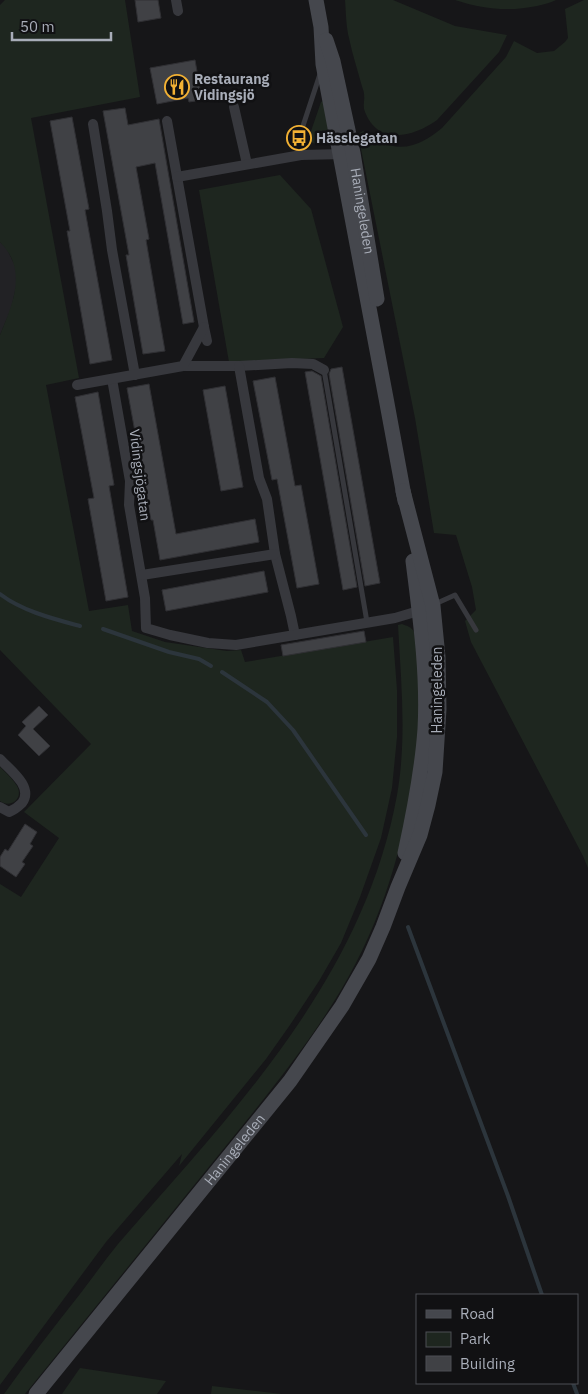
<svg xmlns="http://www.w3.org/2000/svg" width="588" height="1394" font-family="'IBM Plex Sans',sans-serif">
  <rect width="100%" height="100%" fill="#161618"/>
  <path fill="#222225" d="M0,242L6,247L16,268V287L11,309L0,335Z"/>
  <g fill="#1e261f">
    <path d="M5,0H125L140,97L31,118L79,378L46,385L89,611L128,605L132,631L165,642L227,651L241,650L245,662L393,637L397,690V737L392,788L381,838L360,897L341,943L319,981L290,1025L266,1059L179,1166L182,1154L106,1242L0,1385V884L21,897L59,838L24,812L91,744L0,650V335C13,303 28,270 0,242V5Z"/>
    <path d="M345,0H393L455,26L507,35L499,52L437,120C412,138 376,146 364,109C363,104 365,99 364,94C364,91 362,87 361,83C357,68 352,53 349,38C346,26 346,13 345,0Z"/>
    <path d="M455,0H556C550,3 544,4 537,6C508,12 483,9 455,0Z"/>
    <path d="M584,0H588V868L583,856L471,642L465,621L476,610L472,587L456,535L434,533L415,418L358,134L363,131C370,134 376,140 384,143C406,153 425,142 442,128L506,57L514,41L537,53L554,51L565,42L568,38L565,9Z"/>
    <path d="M324,100L329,135L323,142L315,144L311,142L309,137L321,102Z"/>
    <path d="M280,175L311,209L343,327L324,358L229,362L199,190Z"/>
    <path d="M402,624C407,626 412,627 414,632C418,639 419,679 419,689C419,704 420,719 418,734C411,823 387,913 341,990C316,1032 286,1071 255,1110L25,1394H4C28,1360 54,1327 80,1294C93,1277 105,1260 118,1244C235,1110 364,977 397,795C407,739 401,681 398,625Z"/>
    <path d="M0,767C6,773 13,779 17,786C24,798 11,809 0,801Z"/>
    <path d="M80,1368L166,1381L157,1394H62Z"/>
    <path d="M212,1386L282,1394H211Z"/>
  </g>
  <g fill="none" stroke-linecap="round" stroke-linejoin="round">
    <g stroke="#2c353c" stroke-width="4">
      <path d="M0,594C22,611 54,619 80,626"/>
      <path d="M103,629L169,652L199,659L211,666"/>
      <path d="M222,672L267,702L293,730L366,835"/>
      <path d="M408,927L508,1196L542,1295"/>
      <path d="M573,1383L577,1394"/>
    </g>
  </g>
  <g fill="#404145" stroke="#303034">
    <path d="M135,0H158L161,18L138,22Z"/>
    <path d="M195,60L202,100L189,102L188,98L157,104L150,68Z"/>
    <path d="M125,108L128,125L159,119L194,322L183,324L155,163L136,167L149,239L146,240L165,351L143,354L126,255H129L103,111Z"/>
    <path d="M72,117L89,209L85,210L112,360L90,364L67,231H70L50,121Z"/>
    <path d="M342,367L380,583L365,586L329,374L331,369Z"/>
    <path d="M312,371L321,376L357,587L343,590L305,372Z"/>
    <path d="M275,377L295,486L301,485L319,584L297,588L277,479L272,480L253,381Z"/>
    <path d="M149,384L176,534L255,519L259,542L160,560L153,520H151L127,388Z"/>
    <path d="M225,386L243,487L221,491L203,390Z"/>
    <path d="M98,392L114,485L109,486L128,597L106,601L88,499L94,498L75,397Z"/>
    <path d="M264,571L268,592L166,611L162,590Z"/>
    <path d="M364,631L366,642L283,656L281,645Z"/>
    <path d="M39,706L48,715L33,729L50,746L39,756L18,735L26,726L22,722Z"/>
    <path d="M25,824L37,832L30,844L33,846L22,862L25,864L16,877L0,866V857L5,849L8,851Z"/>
  </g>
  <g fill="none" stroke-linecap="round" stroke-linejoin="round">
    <g stroke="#37383d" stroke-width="5">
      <path d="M301,155L299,138L320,74"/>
      <path d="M324,370L367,622"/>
      <path d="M435,604L455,595L476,630"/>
    </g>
    <g stroke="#37383d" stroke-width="10">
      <path d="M176,0L178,11"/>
      <path d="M234,107L247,164"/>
      <path d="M167,121L204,327L207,341"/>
      <path d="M93,124L107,211L112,250L135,375"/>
      <path d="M177,177L301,155L344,154"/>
      <path d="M183,366H239L292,363L313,364L324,370"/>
      <path d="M239,366L259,478L267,499L275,554L291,616L295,635"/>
      <path d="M112,379L130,481L129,505L145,598L146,628L170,635L208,643L236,645L395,618L425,609"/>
      <path d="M77,385L183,366L204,327"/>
      <path d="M142,575L275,554"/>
      <path d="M0,759C10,770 34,787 22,803C18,807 14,810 9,812L0,807"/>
    </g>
    <g stroke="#45474d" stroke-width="15">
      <path d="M316,0L321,27L323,64L386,398L405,501"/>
      <path id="s1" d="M326,40L333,61L353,153L377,299"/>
      <path d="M405,853C414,812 422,771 425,729C428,673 420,617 413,561"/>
      <path id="s2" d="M36,1394L290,1081L342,1006L369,959L383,927L398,887L420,835L428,805L435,772L439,709L438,657L433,606L403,491"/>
    </g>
  </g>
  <defs>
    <symbol id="restaurant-ring" viewBox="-11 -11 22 22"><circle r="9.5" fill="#111113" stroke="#f2b134" stroke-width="1.5"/><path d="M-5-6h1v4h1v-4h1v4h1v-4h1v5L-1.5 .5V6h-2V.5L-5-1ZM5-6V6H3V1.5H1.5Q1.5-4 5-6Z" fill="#f2b134"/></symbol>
    <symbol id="bus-ring" viewBox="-11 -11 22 22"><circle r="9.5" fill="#111113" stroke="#f2b134" stroke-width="1.5"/><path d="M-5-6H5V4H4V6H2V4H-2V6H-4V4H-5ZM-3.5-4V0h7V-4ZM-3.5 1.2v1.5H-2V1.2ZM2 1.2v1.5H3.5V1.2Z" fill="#f2b134"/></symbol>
  </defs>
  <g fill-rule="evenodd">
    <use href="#restaurant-ring" x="163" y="73" width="28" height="28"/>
    <use href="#bus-ring" x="285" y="124" width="28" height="28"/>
  </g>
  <g text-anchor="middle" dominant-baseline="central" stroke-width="5" stroke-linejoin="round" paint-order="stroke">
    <g font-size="14" font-weight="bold" fill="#a8adb8" stroke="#111113" text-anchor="start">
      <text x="194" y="79">Restaurang<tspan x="194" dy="16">Vidingsjö</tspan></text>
      <text x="316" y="138">Hässlegatan</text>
    </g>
    <g font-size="14" fill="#a8adb8" stroke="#111113">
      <text stroke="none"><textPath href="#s1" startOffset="175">Haningeleden</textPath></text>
      <text transform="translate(140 475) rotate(83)">Vidingsjögatan</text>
      <text transform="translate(437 690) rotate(-90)">Haningeleden</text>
      <text stroke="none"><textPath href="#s2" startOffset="315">Haningeleden</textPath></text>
    </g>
  </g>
  <rect x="416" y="1294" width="162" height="90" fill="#111113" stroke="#4d4f55"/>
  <rect x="426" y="1310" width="25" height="8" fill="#45474d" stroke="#4d4f55"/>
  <text x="460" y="1319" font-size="15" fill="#a8adb8">Road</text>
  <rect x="426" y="1332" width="25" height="15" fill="#1e261f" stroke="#4d4f55"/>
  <text x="460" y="1344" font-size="15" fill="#a8adb8">Park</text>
  <rect x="426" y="1356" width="25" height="15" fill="#404145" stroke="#4d4f55"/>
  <text x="460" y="1369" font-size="15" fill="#a8adb8">Building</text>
  <path d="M12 32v8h99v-8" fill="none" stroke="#a8adb8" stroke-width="2.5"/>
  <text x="20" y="32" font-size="15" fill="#a8adb8" stroke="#111113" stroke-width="4" paint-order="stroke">50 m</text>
</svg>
